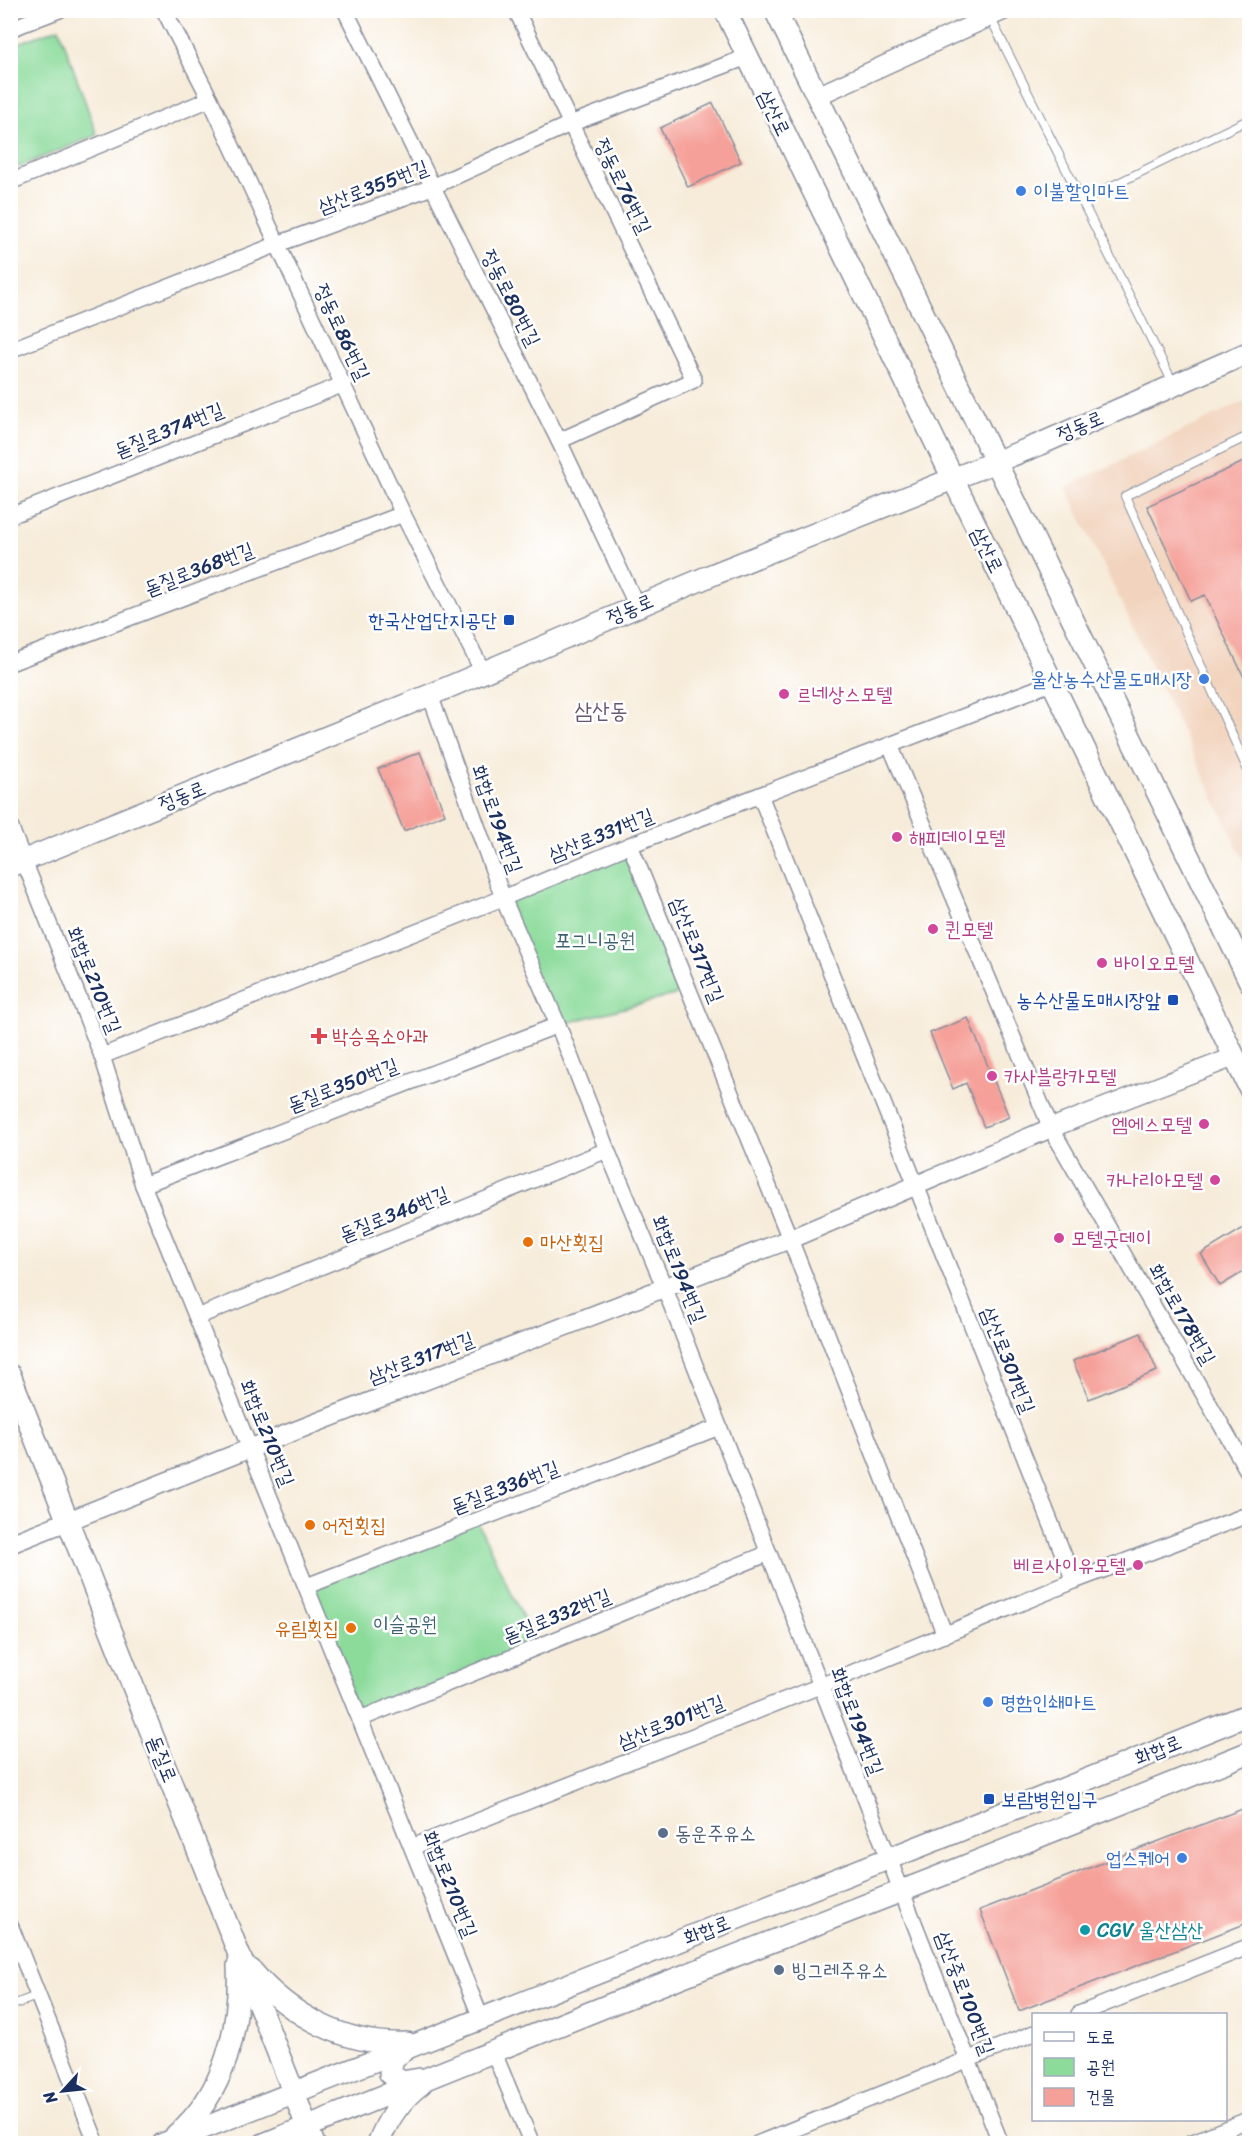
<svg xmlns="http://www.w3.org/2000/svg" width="1260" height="2154" font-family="Sriracha,'Poor Story',sans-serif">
  <rect width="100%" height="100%" fill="#fff"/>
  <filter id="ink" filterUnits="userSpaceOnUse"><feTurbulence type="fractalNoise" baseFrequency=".0167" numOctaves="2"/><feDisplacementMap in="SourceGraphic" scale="12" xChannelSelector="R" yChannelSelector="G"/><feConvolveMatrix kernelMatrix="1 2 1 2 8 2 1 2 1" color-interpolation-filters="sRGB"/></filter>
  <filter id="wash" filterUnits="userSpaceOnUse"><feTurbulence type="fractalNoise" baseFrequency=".008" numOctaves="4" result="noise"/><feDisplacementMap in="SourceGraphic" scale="24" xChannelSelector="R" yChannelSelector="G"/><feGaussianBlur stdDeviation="1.35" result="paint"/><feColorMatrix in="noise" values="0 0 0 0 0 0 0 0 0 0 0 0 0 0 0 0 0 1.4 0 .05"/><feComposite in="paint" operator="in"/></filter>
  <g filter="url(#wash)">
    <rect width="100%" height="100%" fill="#f7ecda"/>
    <path fill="#f2d4be" d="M1249,399V871L1066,487Z"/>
    <g fill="#8cdb9b" stroke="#54857c" stroke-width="1.5">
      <path d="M59,28L97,135L11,170V46Z"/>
      <path d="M630,845L690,991L558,1025L503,898Z"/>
      <path d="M477,1521L537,1647L360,1719L307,1586Z"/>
    </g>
    <g id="blocks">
      <g fill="#f5a099">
        <path d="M713,103L741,162L688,187L660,128Z"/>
        <path d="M1250,459V690L1205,595L1191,601L1147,506Z"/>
        <path d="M420,752L445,814L404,831L378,769Z"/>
        <path d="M968,1018L1009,1117L984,1127L966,1083L953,1089L930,1033Z"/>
        <path d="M1250,1224V1268L1220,1286L1201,1254Z"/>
        <path d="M1141,1333L1157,1371L1089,1399L1073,1361Z"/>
        <path d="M1250,1806V1922L1019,2011L980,1910Z"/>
      </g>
    </g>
  </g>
  <g filter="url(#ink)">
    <use href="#blocks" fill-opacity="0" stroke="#898e9c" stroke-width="1.5"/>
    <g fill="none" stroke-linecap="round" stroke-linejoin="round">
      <defs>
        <g id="service">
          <path d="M990,17L1174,385"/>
          <path d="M1083,200L1250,119"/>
          <path d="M1250,435L1125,496L1250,775"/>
          <path d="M10,2006L39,1995"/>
        </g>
        <g id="minor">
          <path d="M164,10L210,99L403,514L483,672"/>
          <path d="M345,10L559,441L637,606"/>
          <path d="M516,10L694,380L559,441"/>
          <path d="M10,29L59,10"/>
          <path d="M10,182L210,99"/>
          <path d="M10,350L278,244L432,187L570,124L747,57"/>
          <path d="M10,516L344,384"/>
          <path d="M10,663L403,514"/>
          <path d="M430,695L503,898L558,1025L607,1150L665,1289L1001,2144"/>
          <path d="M890,745L1051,1128L1250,1475"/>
          <path d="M760,795L1074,1581"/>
          <path d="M10,826L102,1056L143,1185L481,2018"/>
          <path d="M630,845L790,1239L945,1635"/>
          <path d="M102,1056L503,898L630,845L1051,683"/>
          <path d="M143,1185L558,1025"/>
          <path d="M197,1317L607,1150"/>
          <path d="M307,1586L719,1427"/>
          <path d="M360,1719L769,1553"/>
          <path d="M412,1847L820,1686L1074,1581L1250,1514"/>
          <path d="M10,1925L97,2144"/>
          <path d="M1079,2014L1250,1946"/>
          <path d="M493,2051L532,2144"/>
          <path d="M757,2144L1034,2033"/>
          <path d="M1188,2144L1250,2119"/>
        </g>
        <g id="tertiary">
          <path d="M817,96L1005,10"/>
          <path d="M10,1544L251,1448L790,1239L1051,1128L1234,1057"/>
        </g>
        <g id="secondary">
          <path d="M725,10L1250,1089"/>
          <path d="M775,10L1250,982"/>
          <path d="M10,866L430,695L714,574L1038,445L1250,352"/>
          <path d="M10,1375L314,2144"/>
          <path d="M251,1970C289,2015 345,2046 407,2043"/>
          <path d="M406,2049L393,2058L390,2073L401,2082L420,2079"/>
          <path d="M176,2135C225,2094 241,2026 238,1965"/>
          <path d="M163,2144L941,1838L1250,1714"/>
          <path d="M264,2144L624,1999L953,1871L1250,1752"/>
          <path d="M378,2144C387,2120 401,2099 421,2084"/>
        </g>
      </defs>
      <use href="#service" stroke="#898e9c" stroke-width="10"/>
      <use href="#minor" stroke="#898e9c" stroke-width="18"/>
      <use href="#tertiary" stroke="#898e9c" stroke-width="21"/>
      <use href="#secondary" stroke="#898e9c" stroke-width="24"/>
      <use href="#service" stroke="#fff" stroke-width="8"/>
      <use href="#minor" stroke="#fff" stroke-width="15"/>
      <use href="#tertiary" stroke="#fff" stroke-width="18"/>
      <use href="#secondary" stroke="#fff" stroke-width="21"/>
    </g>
  </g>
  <g fill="#3f7fe0" stroke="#fff" stroke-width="2">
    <circle cx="1021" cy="191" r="6"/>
    <circle cx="1204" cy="679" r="6"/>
    <circle cx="988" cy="1702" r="6"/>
    <circle cx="1182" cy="1858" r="6"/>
  </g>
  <g fill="#1a4fb4" stroke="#fff" stroke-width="2">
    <rect x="503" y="614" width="12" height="12" rx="3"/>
    <rect x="1167" y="994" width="12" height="12" rx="3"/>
    <rect x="983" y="1793" width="12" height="12" rx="3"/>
  </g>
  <g fill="#d1479c" stroke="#fff" stroke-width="2">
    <circle cx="784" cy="694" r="6"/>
    <circle cx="897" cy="837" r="6"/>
    <circle cx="933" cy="929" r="6"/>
    <circle cx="1102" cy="963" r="6"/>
    <circle cx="992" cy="1076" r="6"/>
    <circle cx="1204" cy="1124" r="6"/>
    <circle cx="1215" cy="1180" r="6"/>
    <circle cx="1059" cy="1238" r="6"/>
    <circle cx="1138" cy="1565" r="6"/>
  </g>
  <path fill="#e0444e" stroke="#fff" stroke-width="2" d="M316 1027h6v6h6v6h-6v6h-6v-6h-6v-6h6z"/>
  <g fill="#e8710a" stroke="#fff" stroke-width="2">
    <circle cx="528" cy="1242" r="6"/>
    <circle cx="310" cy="1525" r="6"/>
    <circle cx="351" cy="1628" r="6"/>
  </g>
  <g fill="#5c6f8a" stroke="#fff" stroke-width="2">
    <circle cx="663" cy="1833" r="6"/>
    <circle cx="779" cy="1970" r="6"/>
  </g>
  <circle fill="#0f9aa8" stroke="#fff" stroke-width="2" cx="1085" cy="1930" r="6"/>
  <g text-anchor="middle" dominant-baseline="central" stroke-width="5" stroke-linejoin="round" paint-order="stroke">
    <g font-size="20" fill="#1b2f5e" stroke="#fff">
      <text transform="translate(774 113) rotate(64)">삼산로</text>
      <text transform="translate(623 186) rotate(64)">정동로76번길</text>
      <text transform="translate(373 187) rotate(-21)">삼산로355번길</text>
      <text transform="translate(511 298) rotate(63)">정동로80번길</text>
      <text transform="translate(342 332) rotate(65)">정동로86번길</text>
      <text transform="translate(1080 426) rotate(-23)">정동로</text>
      <text transform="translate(169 430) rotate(-22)">돋질로374번길</text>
      <text transform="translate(987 550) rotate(64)">삼산로</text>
      <text transform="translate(199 569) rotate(-21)">돋질로368번길</text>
      <text transform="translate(630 609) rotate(-23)">정동로</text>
      <text transform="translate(182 796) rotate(-22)">정동로</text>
      <text transform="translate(497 819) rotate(70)">화합로194번길</text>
      <text transform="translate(601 835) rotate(-22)">삼산로331번길</text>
      <text transform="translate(697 950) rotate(68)">삼산로317번길</text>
      <text transform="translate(94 980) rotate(68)">화합로210번길</text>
      <text transform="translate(343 1085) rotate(-21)">돋질로350번길</text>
      <text transform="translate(394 1214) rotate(-22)">돋질로346번길</text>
      <text transform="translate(679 1269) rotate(68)">화합로194번길</text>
      <text transform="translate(1182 1314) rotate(60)">화합로178번길</text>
      <text transform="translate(421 1358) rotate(-21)">삼산로317번길</text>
      <text transform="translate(1008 1360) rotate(68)">삼산로301번길</text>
      <text transform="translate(267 1433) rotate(68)">화합로210번길</text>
      <text transform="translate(505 1487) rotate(-21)">돋질로336번길</text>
      <text transform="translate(557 1616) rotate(-22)">돋질로332번길</text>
      <text transform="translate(857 1721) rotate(69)">화합로194번길</text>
      <text transform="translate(671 1722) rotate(-22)">삼산로301번길</text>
      <text transform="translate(1158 1750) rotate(-22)">화합로</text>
      <text transform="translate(162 1759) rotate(68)">돋질로</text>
      <text transform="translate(450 1884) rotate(68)">화합로210번길</text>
      <text transform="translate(707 1930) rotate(-21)">화합로</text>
      <text transform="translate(965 1993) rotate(69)">삼산중로100번길</text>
    </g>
    <g font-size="20" fill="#366cbe" stroke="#fff" text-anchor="start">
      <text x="1033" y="191">이불할인마트</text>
      <text x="1192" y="679" text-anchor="end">울산농수산물도매시장</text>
      <text x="1000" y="1702">명함인쇄마트</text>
      <text x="1170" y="1858" text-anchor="end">업스퀘어</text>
    </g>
    <g font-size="20" fill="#164399" stroke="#fff" text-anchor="end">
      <text x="497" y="620">한국산업단지공단</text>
      <text x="1161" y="1000">농수산물도매시장앞</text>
      <text x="1001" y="1799" text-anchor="start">보람병원입구</text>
    </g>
    <g font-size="20" fill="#b23c85" stroke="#fff" text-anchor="start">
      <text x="796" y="694">르네상스모텔</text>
      <text x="909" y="837">해피데이모텔</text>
      <text x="945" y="929">퀸모텔</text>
      <text x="1114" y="963">바이오모텔</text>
      <text x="1004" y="1076">카사블랑카모텔</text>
      <text x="1192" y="1124" text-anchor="end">엠에스모텔</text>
      <text x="1203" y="1180" text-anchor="end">카나리아모텔</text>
      <text x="1071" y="1238">모텔굿데이</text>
      <text x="1126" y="1565" text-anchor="end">베르사이유모텔</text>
    </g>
    <g font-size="20" fill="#3d6370" stroke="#fff">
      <text x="595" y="940">포그니공원</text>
      <text x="405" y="1624">이슬공원</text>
    </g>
    <g font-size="20" fill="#be3a42" stroke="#fff" text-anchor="start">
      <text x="332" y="1036">박승옥소아과</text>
    </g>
    <g font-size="20" fill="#c56008" stroke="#fff" text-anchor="start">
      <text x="540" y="1242">마산횟집</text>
      <text x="322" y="1525">어전횟집</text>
      <text x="339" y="1628" text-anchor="end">유림횟집</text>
    </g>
    <g font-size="20" fill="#4e5e75" stroke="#fff" text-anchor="start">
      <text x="675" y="1833">동운주유소</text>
      <text x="791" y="1970">빙그레주유소</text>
    </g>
    <g font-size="20" fill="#0d838f" stroke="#fff" text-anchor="start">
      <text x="1097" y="1930">CGV 울산삼산</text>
    </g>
    <g font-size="22" fill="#675773" stroke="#fff">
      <text x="601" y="710">삼산동</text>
    </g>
  </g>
  <rect width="1260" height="2154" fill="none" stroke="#fff" stroke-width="36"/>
  <rect x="1032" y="2013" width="195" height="108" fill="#ffffff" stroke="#a4acbf" stroke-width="1.5"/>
  <rect x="1044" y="2032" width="30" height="9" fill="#ffffff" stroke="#a4acbf" stroke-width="1.5"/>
  <text x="1086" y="2043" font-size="18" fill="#1b2f5e">도로</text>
  <rect x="1044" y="2058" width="30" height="18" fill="#8cdb9b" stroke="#a4acbf" stroke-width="1.5"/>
  <text x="1086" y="2073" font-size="18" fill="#1b2f5e">공원</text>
  <rect x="1044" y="2088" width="30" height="18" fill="#f5a099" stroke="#a4acbf" stroke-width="1.5"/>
  <text x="1086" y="2103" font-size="18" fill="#1b2f5e">건물</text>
  <g transform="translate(63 2091) rotate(243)" stroke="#ffffff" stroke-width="4.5" paint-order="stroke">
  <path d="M0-4.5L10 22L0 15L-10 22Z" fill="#1b2f5e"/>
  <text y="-9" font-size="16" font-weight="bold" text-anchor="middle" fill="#1b2f5e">N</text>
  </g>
</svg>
